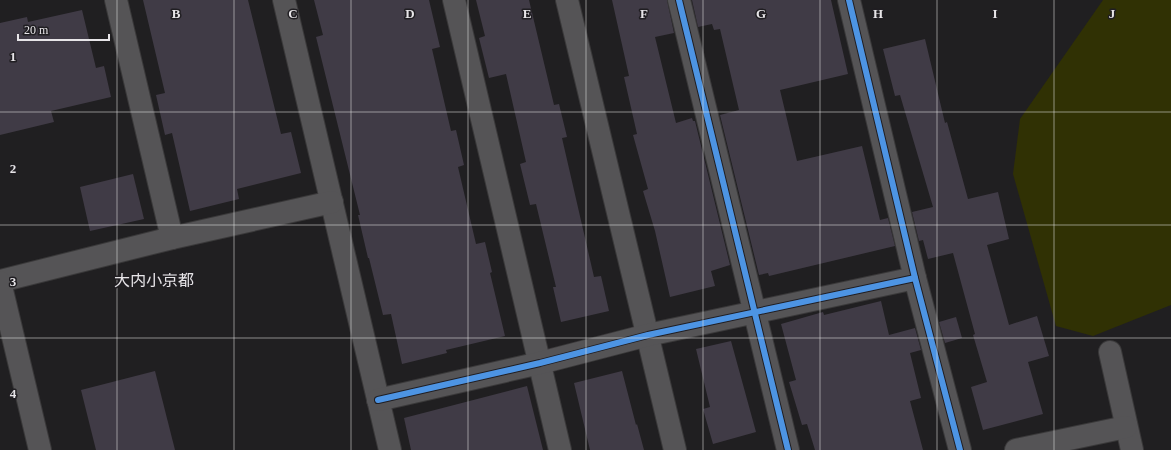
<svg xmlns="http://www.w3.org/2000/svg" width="1171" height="450" font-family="'Times New Roman','Noto Sans JP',serif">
  <rect width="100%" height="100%" fill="#201f21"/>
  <path fill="#303104" d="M1103,0H1171V305L1093,336L1056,326L1013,174L1020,119Z"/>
  <g fill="#403b46">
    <path d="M143,0H248L281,134L291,132L301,173L237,189L239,199L190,211L172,133L165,135L156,95L165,93Z"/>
    <path d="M314,0H429L440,47L432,49L451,131L456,130L464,165L458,167L476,244L485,242L492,272L490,273L505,336L446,350L447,353L402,364L391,314L383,315L369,258H368L358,215H360L316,37L323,35Z"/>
    <path d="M476,0H529L554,105L559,104L567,137L562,138L594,277L601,276L609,311L561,322L553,287H556L536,204L530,205L520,164L526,162L506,74L489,78L479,38L485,36Z"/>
    <path d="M612,0H667L674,33L655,37L676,123L692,118L693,121H695L730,265L711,271L715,286L670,297L655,231L643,191L648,189L633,135L637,134L624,77L629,76Z"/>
    <path d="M692,0H831L848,74L780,90L797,161L862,146L880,220L888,218L895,246L769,276L768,273L759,275L720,115L739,110L720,29L714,30L712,24L698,27Z"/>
    <path d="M82,10L96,68L104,66L111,97L51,111L54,122L0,135V23L27,17L28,22Z"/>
    <path d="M925,39L945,123L947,122L968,199L998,192L1009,239L987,245L1009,325L1037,316L1049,356L1028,362L1043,414L983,430L971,387L987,382L973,335L975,334L953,253L928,259L923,240L919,241L912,212L933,207L900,95L895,96L883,49Z"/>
    <path d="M133,174L144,219L90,231L80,187Z"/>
    <path d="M881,301L889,335L915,328L921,350L910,353L921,398L910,401L923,450H815L807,424L802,425L789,382L796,380L781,324L823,312L824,315Z"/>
    <path d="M956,317L962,338L945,343L939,322Z"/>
    <path d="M731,341L756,432L713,444L703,409L710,407L696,349Z"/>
    <path d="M155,371L175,450H96L81,390Z"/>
    <path d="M622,371L636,425L637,424L644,450H590L574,383Z"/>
    <path d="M527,386L543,450H411L404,418Z"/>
  </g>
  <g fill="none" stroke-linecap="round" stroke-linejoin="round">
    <defs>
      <g id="minor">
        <path d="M116,0L172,238"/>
        <path d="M284,0L390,450"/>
        <path d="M454,0L560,450"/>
        <path d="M567,0L675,450"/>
        <path d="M679,0L788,450"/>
        <path d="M849,0L915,278L960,450"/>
        <path d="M0,281L172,238L332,202"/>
        <path d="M0,282L40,450"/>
        <path d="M1110,352L1132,450"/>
        <path d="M378,400L540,363L648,335L915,278"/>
        <path d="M1016,450L1126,427"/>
      </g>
    </defs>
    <use href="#minor" stroke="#3a393a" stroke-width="24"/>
    <use href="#minor" stroke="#555456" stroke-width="22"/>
    <defs>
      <g id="cycleway">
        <path d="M679,0L788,450"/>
        <path d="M849,0L915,278L960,450"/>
        <path d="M378,400L540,363L648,335L915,278"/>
      </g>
    </defs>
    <use href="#cycleway" stroke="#201e22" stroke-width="8"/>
    <use href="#cycleway" stroke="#4d94e3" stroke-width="6"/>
  </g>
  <path fill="none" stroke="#e7e5e8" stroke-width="1" stroke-opacity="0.55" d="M117,0V450M234,0V450M351,0V450M468,0V450M586,0V450M703,0V450M820,0V450M937,0V450M1054,0V450M0,112H1171M0,225H1171M0,338H1171"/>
  <g text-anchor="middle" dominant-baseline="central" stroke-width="3" stroke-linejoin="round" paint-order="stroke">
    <g font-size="16" fill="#e7e5e8" stroke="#201e22">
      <text x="154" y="280">大内小京都</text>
    </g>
  </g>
  <g font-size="13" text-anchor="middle" font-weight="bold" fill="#e7e5e8" stroke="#201e22" stroke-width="3" stroke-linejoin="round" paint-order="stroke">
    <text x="176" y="18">B</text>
    <text x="293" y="18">C</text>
    <text x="410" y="18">D</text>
    <text x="527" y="18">E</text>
    <text x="644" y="18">F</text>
    <text x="761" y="18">G</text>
    <text x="878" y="18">H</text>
    <text x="995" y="18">I</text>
    <text x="1112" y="18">J</text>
    <text x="13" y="61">1</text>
    <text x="13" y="173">2</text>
    <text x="13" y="286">3</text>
    <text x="13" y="398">4</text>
  </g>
  <path d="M18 34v6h91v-6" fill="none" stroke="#e7e5e8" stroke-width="2"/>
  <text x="24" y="34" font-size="12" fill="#e7e5e8" stroke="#201e22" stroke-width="3" paint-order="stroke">20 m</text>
</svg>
